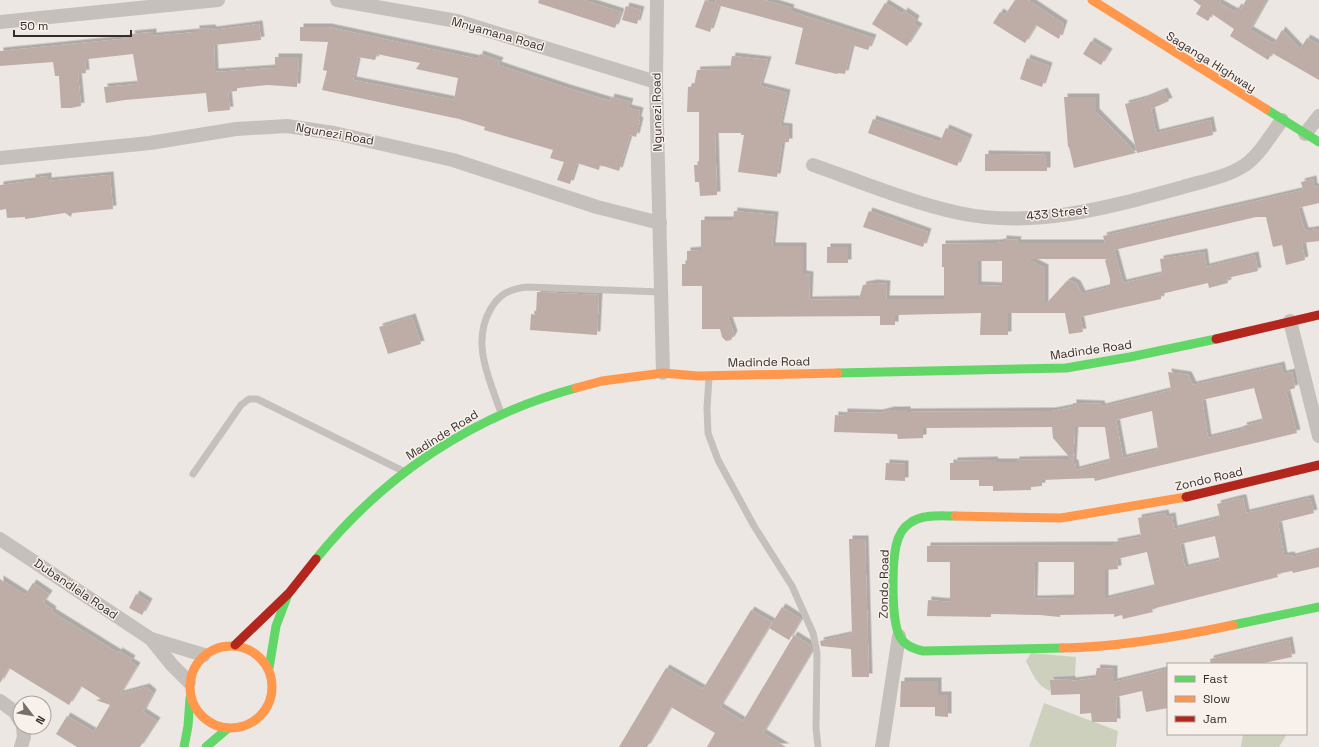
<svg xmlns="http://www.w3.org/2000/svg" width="1319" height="747" font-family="'Space Grotesk',sans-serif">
  <defs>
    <filter id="shadow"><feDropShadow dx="3.5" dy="-3.5" stdDeviation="0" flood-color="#0004"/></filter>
  </defs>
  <rect width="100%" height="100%" fill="#ece7e3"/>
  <g fill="#ced0be">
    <path d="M1031,653L1076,657L1075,675L1054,676L1050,691C1037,686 1032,673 1026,661Z"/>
    <path d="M1044,703L1118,731L1116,747H1029Z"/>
    <path d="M1243,734H1287L1279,747H1241Z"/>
  </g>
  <g fill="#beaca6" fill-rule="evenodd" filter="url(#shadow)">
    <path d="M539,0H583L621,12L615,28L538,3Z"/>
    <path d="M705,0L715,4L716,0H764L791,8L790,11L873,38L868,50L852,45L845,74L838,73L837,74L795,64L803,28L717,5H719L710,32L695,27Z"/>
    <path d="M1015,0H1028L1064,24L1059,39L1036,25L1025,43L993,23L1000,12L1005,15Z"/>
    <path d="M1193,0H1221L1219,3L1235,12L1238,7L1241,9L1246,0H1267L1250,30L1274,44L1282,30L1300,49L1307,38L1319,45V80L1272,53L1268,60L1230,36L1234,29L1212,14L1208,21L1196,14L1201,6Z"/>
    <path d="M885,3L903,14L904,11L916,19L914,24L919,27L907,46L872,24Z"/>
    <path d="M626,6L641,10L637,24L622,20Z"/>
    <path d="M259,24L261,40L214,45L215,72L275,68V57H299L297,87L268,85L237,88V91L228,92L230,110L208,112L206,93L125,100L106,103L104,87L138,84L133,54L88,59V62H85L86,73L78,74L81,106L71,108H61L59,76H55L53,62L0,66V51L132,38L131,34L153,32V36L196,32V29L212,28L213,30Z"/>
    <path d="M300,27H328L478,59L480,54L500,61L498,65L567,88L610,101L611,97L630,102L628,108L640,111L638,120L640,121L636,137L630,135L619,171L600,165L599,170L577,163L570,184L557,180L564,162L550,158L553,150L484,130L485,127L459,119L322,90L327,71L323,70L328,42L300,41ZM377,54L420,63L416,69L458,78L454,100L353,80L358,57L375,60Z"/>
    <path d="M1091,41L1109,52L1101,65L1083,54Z"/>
    <path d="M732,56L768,60L760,86L787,93L780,126L789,127V142H783L782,144L777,177L738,172L744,135H741V133H715L717,195L700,196L699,182H695L694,165H699V112H687L688,87L694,86L697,70L730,69Z"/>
    <path d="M1027,58L1049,66L1042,87L1020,79Z"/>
    <path d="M1164,91L1169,101L1151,109L1156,133L1210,120L1213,135L1137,153L1125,104L1144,99Z"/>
    <path d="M1064,97H1096V112L1136,153L1074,168L1069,147H1068Z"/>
    <path d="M873,119L940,142L946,128L969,138L957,166L868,133Z"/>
    <path d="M985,154L1047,155V171H985Z"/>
    <path d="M110,175L113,209L72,213L71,217L65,213L25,219V217L7,218L6,209L0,210V185L32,181V178L48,176V181Z"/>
    <path d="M1313,179L1314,187L1319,186V203L1298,208L1305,231L1319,229V241L1302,243L1305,260L1286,265L1282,245L1273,247L1266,217H1256L1114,250L1123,283L1162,274L1160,259L1204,252L1206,267L1255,255L1258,271L1227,278L1228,283L1220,285L1209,288L1208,283L1161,294V299L1080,317L1083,332L1069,334L1065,313H1008V335H980L981,313L895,315V325H880V316L728,317L734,334L731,340L726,341L722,337L720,329H702V286H682V264H687V251L701,250V220H733L734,211L775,215L772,246H803V274L810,275L809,300L859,299L863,285L874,283L887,284L886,299H944V267H942V244L997,243L1003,242V239L1018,240L1017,243H1105L1103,236L1303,190L1301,182ZM1027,259H1107L1105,260L1110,279V287L1082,294L1077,284L1070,280L1066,282L1045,305V268ZM978,261H1002V286L978,285Z"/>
    <path d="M869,211L928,232L923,247L863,227Z"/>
    <rect x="827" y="247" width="21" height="16"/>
    <path d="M537,292L599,295L597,335L530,330L531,314L536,315Z"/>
    <path d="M412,317L421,344L388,354L379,327Z"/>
    <path d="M1281,365L1283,374L1292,372L1295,388L1286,391L1297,433L1095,481L1094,478L1042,480V486L1031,487V490L993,491V486H979V480H950V463H954V461L994,460L995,462H1016V460L1071,459L1053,438L1052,427L923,428V438L898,439L897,434L834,432L835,415L844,416V412L879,413L891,410H907V412L1052,411L1073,407V403L1101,404L1102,407L1171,390L1168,372L1188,375L1193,385ZM1254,388L1263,421L1243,426L1244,429L1208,438L1202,400ZM1152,411L1158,450L1123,458L1116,420ZM1075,427H1105L1110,461L1076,470L1075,463H1073Z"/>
    <path d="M886,463L905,464V481L885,480Z"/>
    <path d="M1240,498H1243L1246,513L1310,498L1314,513L1278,522L1284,556L1291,555L1292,557L1319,550V567L1293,573L1292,571L1277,574L1278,577L1152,609L1153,612L1123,619L1122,615L1114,617V614L1060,615V617L1040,615L991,614V617L927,616L928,600L950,602V562H927V546L1115,545L1114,542L1141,537L1138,518L1165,513L1166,517L1172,516L1174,529L1220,518L1217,504ZM1215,536L1220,560L1185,568L1180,544ZM1147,552L1155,587L1105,599V570L1118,569L1117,559ZM1035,562H1074V598L1034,599Z"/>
    <path d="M849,539H865L869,677H852L851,649L821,646L820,641L852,634Z"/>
    <path d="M0,579L25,595L33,583L49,594L43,603L53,610L52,612L118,653L119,651L132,659L130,662L137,666L120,694L146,687L153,693L143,712L157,721L140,747H77L56,734L67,716L94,732L110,705L96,700L101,699L81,686L69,705L9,668L0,683Z"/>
    <path d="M136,594L149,602L142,615L129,608Z"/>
    <path d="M782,607L801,619L789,640L769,628Z"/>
    <path d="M751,610L772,622L720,707L743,721L794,635L810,645L812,651L763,733L786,747H707L715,733L671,707L647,747H619L666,668L703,689Z"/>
    <path d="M1289,640L1292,657L1259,664H1211L1210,659Z"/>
    <path d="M1097,668L1114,669V682L1168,669V708L1146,712L1142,691L1116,697L1117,722H1092L1091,713L1080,714V694L1051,695L1050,680L1072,679V681L1095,678Z"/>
    <path d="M901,681H938V695H948V717L935,716V707H900Z"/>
  </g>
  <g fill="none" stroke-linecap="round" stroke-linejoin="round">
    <g stroke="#c5c0bc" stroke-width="7">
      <path d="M709,377L707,408L708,433L718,460L754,526L792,586L813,633L817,653L816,728L818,747"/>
      <path d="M501,413C490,380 471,344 490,310C499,294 509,289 527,287L661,292"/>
      <path d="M193,474L241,405L249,399H257L403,471"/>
    </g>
    <g stroke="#c5c0bc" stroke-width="14">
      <path d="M337,0L457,21L656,82"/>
      <path d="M657,0L656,82L663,373"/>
      <path d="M0,22L218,0"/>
      <path d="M1305,134L1319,116"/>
      <path d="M0,158L150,143L236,129L287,126L334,133L453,160L597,207L660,223"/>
      <path d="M813,165C859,181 912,203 959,213C1034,229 1111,207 1183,187C1203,181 1227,177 1245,165C1260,154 1271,135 1282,120"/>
      <path d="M1290,321L1319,436"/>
      <path d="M0,539L151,639L172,665L189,682"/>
      <path d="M151,639L204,655"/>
      <path d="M0,701L15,712L20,721"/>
      <path d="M21,747L24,737L23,727"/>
      <path d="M882,747L899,636"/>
    </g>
    <g stroke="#63d668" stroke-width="9">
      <path d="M1266,109L1319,142"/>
      <path d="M838,373L1066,368L1130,357L1216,339"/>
      <path d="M955,516C940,516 922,514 910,523C902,528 898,537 896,546C892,564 891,621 900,637C905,646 914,649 923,651L1063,648"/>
      <path d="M316,559C384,475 472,416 576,388"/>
      <path d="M1233,625L1319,607"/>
      <path d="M269,668L276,626L287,597"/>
      <path d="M184,747L188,726L190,698"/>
      <path d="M206,747L227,729"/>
    </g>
    <g stroke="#ff974d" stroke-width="9">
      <path d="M1092,0L1266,109"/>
      <path d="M576,388L602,381L663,373L698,376L838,373"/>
      <path d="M955,516L1061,518L1186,497"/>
      <circle cx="231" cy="687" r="41"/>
      <path d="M1063,648C1120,647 1177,637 1233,625"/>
    </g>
    <g stroke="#b3261e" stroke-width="9">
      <path d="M1216,339L1319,315"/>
      <path d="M1186,497L1319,465"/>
      <path d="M235,645L289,593L316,559"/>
    </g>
  </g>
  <g text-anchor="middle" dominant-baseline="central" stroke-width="3" stroke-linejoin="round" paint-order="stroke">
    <g font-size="12" fill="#362d2a" stroke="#f8f1eb">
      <text transform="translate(498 34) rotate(16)">Mnyamana Road</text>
      <text transform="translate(1211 62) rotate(32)">Saganga Highway</text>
      <text transform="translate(657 112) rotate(-91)">Ngunezi Road</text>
      <text transform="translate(335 134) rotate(10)">Ngunezi Road</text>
      <text transform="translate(1057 213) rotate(-6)">433 Street</text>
      <text transform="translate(1091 350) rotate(-8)">Madinde Road</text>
      <text transform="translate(769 362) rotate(-1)">Madinde Road</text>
      <text transform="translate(442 435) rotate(-32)">Madinde Road</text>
      <text transform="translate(1209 479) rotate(-13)">Zondo Road</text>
      <text transform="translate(884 584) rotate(-89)">Zondo Road</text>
      <text transform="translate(76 589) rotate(34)">Dubandlela Road</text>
    </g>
  </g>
  <rect x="1167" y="663" width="140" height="72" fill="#f8f1eb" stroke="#aaa39e"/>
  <rect x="1175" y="676" width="20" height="6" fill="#63d668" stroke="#aaa39e"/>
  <text x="1203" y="683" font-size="12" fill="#362d2a">Fast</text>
  <rect x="1175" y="696" width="20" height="6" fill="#ff974d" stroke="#aaa39e"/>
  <text x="1203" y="703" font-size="12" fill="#362d2a">Slow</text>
  <rect x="1175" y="716" width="20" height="6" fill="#b3261e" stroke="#aaa39e"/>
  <text x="1203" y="723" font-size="12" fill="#362d2a">Jam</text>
  <g transform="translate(32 715) rotate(121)"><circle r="19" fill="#f8f1eb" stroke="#aaa39e"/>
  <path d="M0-3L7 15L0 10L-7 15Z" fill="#766e6b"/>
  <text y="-6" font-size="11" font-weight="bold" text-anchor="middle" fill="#362d2a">N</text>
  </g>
  <path d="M14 30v6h117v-6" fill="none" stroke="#362d2a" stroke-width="2"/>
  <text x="20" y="30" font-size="12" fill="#362d2a" stroke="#f8f1eb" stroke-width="3" paint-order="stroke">50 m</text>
</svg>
